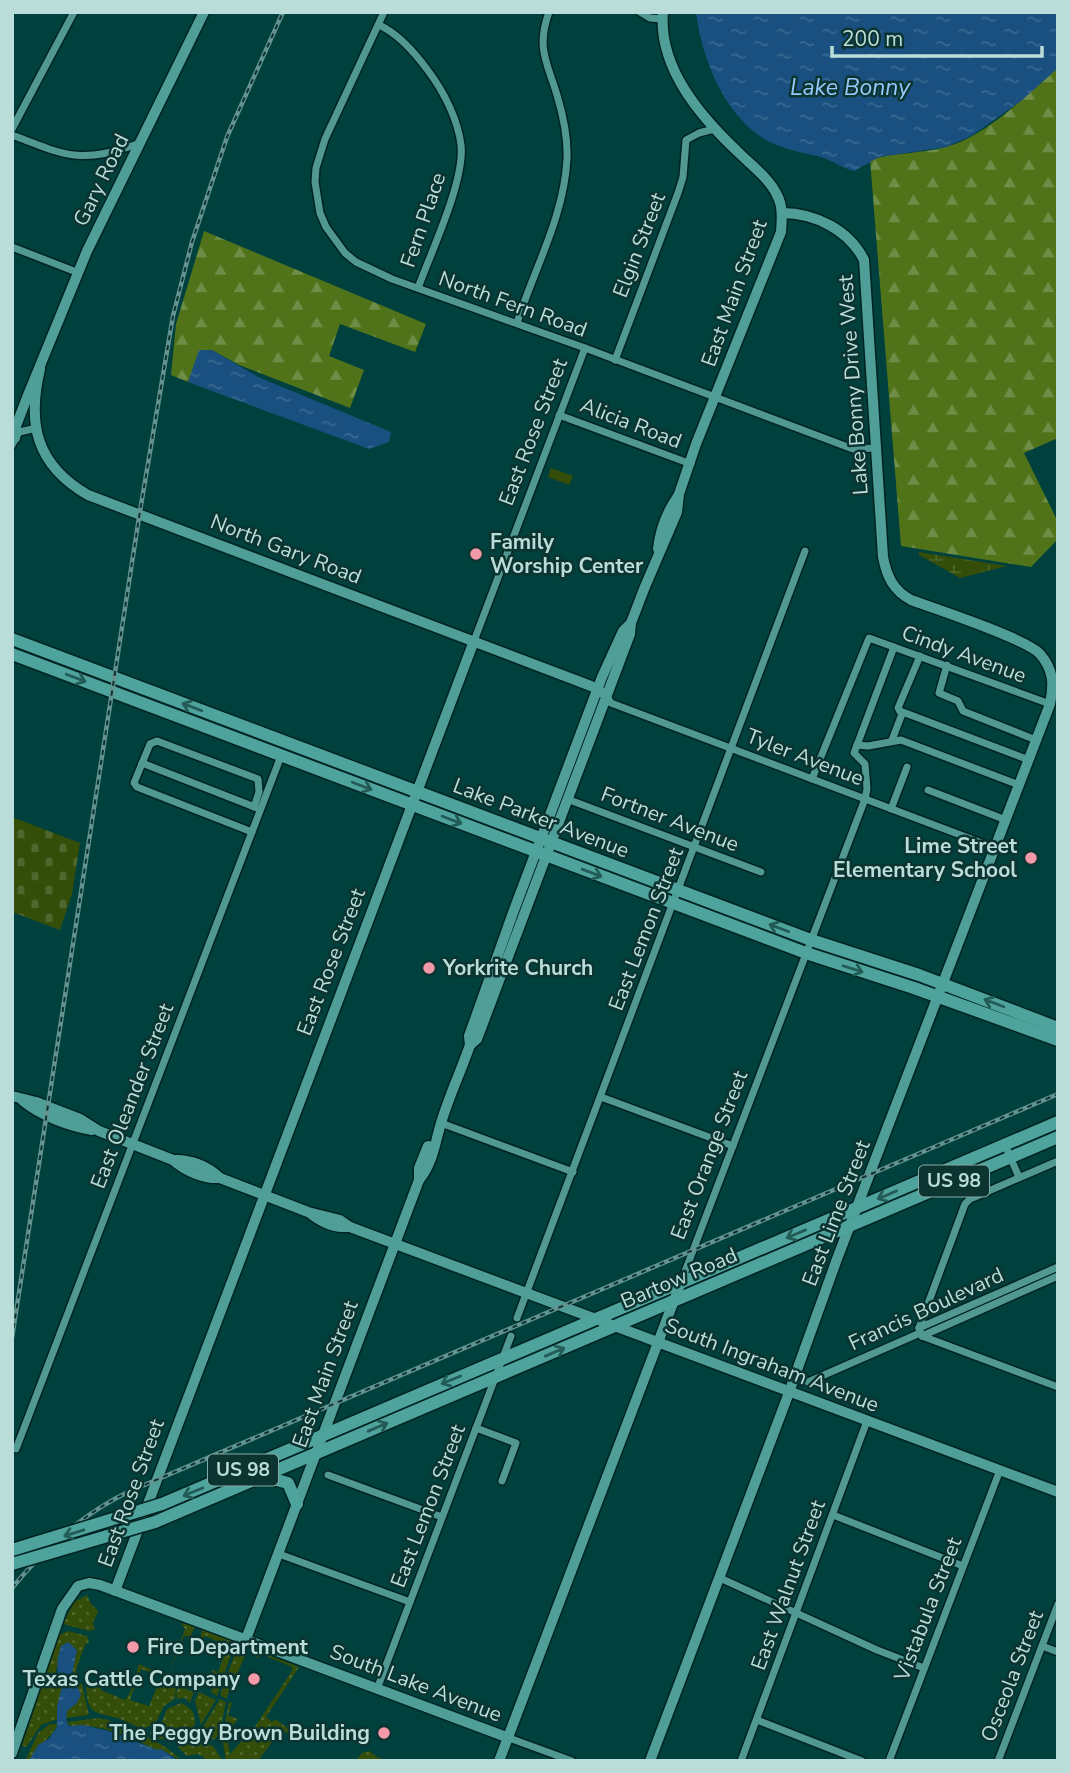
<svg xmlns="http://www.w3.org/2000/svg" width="1070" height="1773" font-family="'Nunito Sans',sans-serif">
  <defs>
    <pattern id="grass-dots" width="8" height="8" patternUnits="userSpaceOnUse" patternTransform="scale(1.75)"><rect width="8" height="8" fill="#344d09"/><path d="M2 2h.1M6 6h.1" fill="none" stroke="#4f662c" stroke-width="1.8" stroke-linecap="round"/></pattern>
    <pattern id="forest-firs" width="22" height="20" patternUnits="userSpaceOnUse" patternTransform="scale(1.75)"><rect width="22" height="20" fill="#50731a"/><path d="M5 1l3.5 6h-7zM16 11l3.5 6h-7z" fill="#6f8d46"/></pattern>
    <pattern id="wetland-marsh" width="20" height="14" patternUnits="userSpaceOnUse" patternTransform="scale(1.75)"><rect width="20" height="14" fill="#344d09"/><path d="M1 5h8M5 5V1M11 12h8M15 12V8" fill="none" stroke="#4f662c"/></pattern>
    <pattern id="cemetery-stones" width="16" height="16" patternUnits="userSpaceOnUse" patternTransform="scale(1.75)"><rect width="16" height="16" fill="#344d09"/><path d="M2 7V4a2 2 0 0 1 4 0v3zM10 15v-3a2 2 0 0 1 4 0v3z" fill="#4f662c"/></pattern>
    <pattern id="water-ripples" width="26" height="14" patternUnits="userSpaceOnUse" patternTransform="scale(1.75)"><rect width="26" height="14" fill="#1a5080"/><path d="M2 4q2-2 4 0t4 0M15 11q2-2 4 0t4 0" fill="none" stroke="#396991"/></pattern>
  </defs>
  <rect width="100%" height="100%" fill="#00403d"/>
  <g fill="url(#grass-dots)">
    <path d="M87,1595L91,1604L98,1611L93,1623L95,1629L89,1631L63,1624L74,1602Z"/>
    <path d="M183,1623L195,1627L190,1637L184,1636L168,1676L179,1683L176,1688L175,1699L164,1706L155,1724L142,1729C135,1726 128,1722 120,1719C93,1711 87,1716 86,1683L96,1688L97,1683L99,1684L101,1690L125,1700L130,1693L139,1664L152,1670V1673L141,1669L130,1700L149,1706L162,1675L168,1676L185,1629L182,1625Z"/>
    <path d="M202,1630L230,1640L228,1648L231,1654L217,1696L211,1692L217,1676L211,1671L213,1670L218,1672L226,1651L220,1648L221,1643L205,1636L202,1641L200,1640Z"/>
    <path d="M68,1631L87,1636L89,1642L85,1645L76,1670L79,1682L82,1684L89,1715L66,1718L67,1711L77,1703C81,1684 66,1677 76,1655L61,1646L56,1672L62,1687L58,1719L41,1725L27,1746L24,1747L22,1745L59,1635Z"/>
    <path d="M253,1649L299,1667L266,1717L272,1722L275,1719L296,1734L293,1737L276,1726L269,1737L272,1742L258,1761L252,1758L249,1761H226L222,1737L229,1702L232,1703L228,1715L238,1719L227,1734L230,1754L256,1725L292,1671V1667L261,1654L259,1658L251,1653Z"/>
    <path d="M236,1651L245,1656L226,1699L220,1695Z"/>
    <path d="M179,1686L194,1692L190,1703L185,1698L177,1699L176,1692Z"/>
    <path d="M199,1692L216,1700L201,1725L195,1701Z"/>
    <path d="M220,1699L226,1702L220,1732L215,1739L209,1740L203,1736L202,1728Z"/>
    <path d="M181,1703C211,1715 189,1754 150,1735V1732L161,1724L167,1709Z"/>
    <path d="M98,1718C115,1719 174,1747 181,1761L161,1749L157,1750C136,1740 96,1721 72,1727L67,1722Z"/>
    <path d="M50,1724H58C50,1740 38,1744 29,1761H25L38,1733Z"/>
    <path d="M197,1740L213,1746L223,1761H209L198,1754L187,1756L178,1747L188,1742Z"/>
    <path d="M369,1751L379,1758L391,1761H355L362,1753Z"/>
  </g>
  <g fill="url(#forest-firs)">
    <path d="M1058,68V438L1024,453L1058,522V539L1031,567L901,546L870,160C894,152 921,154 946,147C990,134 1024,96 1058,68Z"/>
    <path d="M204,231L426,324L415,352L340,324L329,356L364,370L350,408L239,365L212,350L194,368L188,382L171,375L176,324Z"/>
  </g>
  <path fill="url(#wetland-marsh)" d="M919,552L1007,566L960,578L919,555Z"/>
  <path fill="url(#cemetery-stones)" d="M12,817L80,843L72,894L60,930L12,912Z"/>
  <path fill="#344d09" d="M551,468L573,476L569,485L548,477Z"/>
  <g fill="url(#water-ripples)">
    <path d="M696,12H1058V68L1021,101L971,136L946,147L879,157L854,171C843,168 834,162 824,158C807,153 789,151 772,143C726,121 702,60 696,12Z"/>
    <path d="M199,350H212L258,377L391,432L389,442L369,449L188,382Z"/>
    <path d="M68,1642L77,1650L72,1674L81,1695L77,1703L67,1711L66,1720L69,1726L83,1725L108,1731L157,1750L161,1749L179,1761H29L38,1745L49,1739L57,1727V1706L62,1687C57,1670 55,1665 61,1646Z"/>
  </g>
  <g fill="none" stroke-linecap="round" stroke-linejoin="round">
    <defs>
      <g id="street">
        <path d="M384,12L325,139L316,168L315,182L320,213L326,227L345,253L356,262L392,279L585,348L845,446L853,449L877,448"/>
        <path d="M640,12L650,18L663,19"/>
        <path d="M379,25C399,34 416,54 429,72C444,92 458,120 461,145C465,181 431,252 418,288"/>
        <path d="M12,129L74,12"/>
        <path d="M12,135C68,157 82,164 140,143"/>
        <path d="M12,247L79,273"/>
        <path d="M517,323C534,269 564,217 567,159C568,137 563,115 557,95C547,62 536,48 549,12"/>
        <path d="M615,360L678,193L683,177L686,140L699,133L714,129"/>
        <path d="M559,415L691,464"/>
        <path d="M12,445L19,432L37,428"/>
        <path d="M474,641L585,348"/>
        <path d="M947,665L939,693L958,701L963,711L1036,740"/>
        <path d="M607,696L611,703L995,848"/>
        <path d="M900,711L1029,760"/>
        <path d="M892,740L902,714L898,708L920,656"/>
        <path d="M857,745L868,746L901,740L1019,785"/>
        <path d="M142,763L257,808"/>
        <path d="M812,779L869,638L1050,704"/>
        <path d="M928,790L1006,820"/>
        <path d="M567,799L761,872"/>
        <path d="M891,809L907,767"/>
        <path d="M252,832L137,787L134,783L150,744L157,741L258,779L259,792L254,807"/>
        <path d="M601,1097L733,1146"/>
        <path d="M441,1123L573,1172"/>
        <path d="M1005,1145L1019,1177"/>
        <path d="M681,1282L865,799L867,789L865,764L854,753L894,647"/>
        <path d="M517,1318L805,551"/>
        <path d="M919,1328L965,1204L970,1199L1058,1161"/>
        <path d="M919,1328L922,1336L1058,1387"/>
        <path d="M919,1328L1058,1267"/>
        <path d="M922,1336L1058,1276"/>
        <path d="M808,1382L920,1333"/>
        <path d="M476,1428L516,1443L502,1481"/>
        <path d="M16,1449L281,756"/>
        <path d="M328,1475L442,1517"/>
        <path d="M833,1515L963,1566"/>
        <path d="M279,1554L410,1602"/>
        <path d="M720,1578L877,1650L924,1668"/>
        <path d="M1042,1646L1058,1652"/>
        <path d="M377,1689L511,1336"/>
        <path d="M757,1720L862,1761"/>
        <path d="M509,1738L572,1761"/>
        <path d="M741,1761L867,1421"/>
        <path d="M889,1761L1000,1470"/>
        <path d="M998,1761L1058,1604"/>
      </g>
      <g id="secondary">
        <path d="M40,369C27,424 36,465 88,495L591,686L603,693"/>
        <path d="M15,438L16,426L28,395L87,251L204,12"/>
        <path d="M658,549C660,529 667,512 678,496"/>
        <path d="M470,1045L477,1039L630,634L631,623L644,589L677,512L679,494L696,444L781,232C782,219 783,206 777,195C769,178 750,164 737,151C700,116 658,67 663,12"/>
        <path d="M12,1096L36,1102L80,1119L99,1131L173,1160C185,1171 204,1179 220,1178"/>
        <path d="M23,1101C41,1116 69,1126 92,1130"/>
        <path d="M173,1160C190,1159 208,1166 220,1178L308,1212L340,1220L350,1227L1058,1492"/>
        <path d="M419,1180V1168L428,1146"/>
        <path d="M311,1214C323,1223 334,1228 350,1227"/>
        <path d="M115,1591L474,641"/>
        <path d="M246,1639L419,1180C433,1163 435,1143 441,1123C449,1096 461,1071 470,1045L469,1036L514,910L602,677L623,631L631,623"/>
        <path d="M12,1753L62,1609L78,1586L89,1583L100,1585L509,1738"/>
        <path d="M499,1761L681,1282"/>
        <path d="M650,1761L787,1398L837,1259L1050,704C1054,685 1054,670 1040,654C1027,639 936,609 911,600C893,590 887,577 883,557L864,260C849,230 815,213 782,213"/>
      </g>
      <g id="primary">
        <path d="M12,639L811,940L919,975L1058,1028"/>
        <path d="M12,654L806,953L914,988L1058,1040"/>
        <path d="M262,1479H273L288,1483L297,1504"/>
        <path d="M162,1504L1058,1122"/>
        <path d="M155,1522L1058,1137"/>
      </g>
    </defs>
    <use href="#street" stroke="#002422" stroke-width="10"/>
    <use href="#secondary" stroke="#002422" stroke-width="13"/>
    <use href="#primary" stroke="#002422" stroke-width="15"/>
    <use href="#street" stroke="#519893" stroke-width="7"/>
    <use href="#secondary" stroke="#509e98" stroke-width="10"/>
    <use href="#primary" stroke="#4ea39d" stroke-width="12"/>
    <defs>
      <g id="rail">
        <path d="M12,1338L140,511L173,316L192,242L227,137L283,12"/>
        <path d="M12,1588C45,1548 81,1515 128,1492L1058,1094"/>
      </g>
    </defs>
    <use href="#rail" stroke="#629390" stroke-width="4.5"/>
    <use href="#rail" stroke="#0c3431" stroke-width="2" stroke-dasharray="5" stroke-linecap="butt"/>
    <defs>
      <g id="primary-bridge">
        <path d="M12,1550L162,1504"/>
        <path d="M12,1564L155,1522"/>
      </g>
    </defs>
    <use href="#primary-bridge" stroke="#002422" stroke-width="15" stroke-linecap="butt"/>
    <use href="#primary-bridge" stroke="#4ea39d" stroke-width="12"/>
  </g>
  <defs><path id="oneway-shaft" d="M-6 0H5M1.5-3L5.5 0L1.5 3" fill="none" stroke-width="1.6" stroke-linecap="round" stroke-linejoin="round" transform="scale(1.75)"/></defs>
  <g stroke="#235b57">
    <use href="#oneway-shaft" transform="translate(76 678) rotate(21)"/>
    <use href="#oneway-shaft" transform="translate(192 707) rotate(-159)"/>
    <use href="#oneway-shaft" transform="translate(362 786) rotate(21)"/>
    <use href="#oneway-shaft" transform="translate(452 820) rotate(21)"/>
    <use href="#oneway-shaft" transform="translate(592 873) rotate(21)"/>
    <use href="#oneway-shaft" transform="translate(779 928) rotate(-159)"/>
    <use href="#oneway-shaft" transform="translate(853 969) rotate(18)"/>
    <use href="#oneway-shaft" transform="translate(994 1003) rotate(-159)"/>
    <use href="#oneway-shaft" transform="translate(887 1195) rotate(157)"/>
    <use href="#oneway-shaft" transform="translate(796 1234) rotate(157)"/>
    <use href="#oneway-shaft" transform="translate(555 1352) rotate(-23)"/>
    <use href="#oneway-shaft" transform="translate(451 1380) rotate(158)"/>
    <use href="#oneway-shaft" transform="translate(378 1427) rotate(-23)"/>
    <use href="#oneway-shaft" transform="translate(193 1492) rotate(158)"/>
    <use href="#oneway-shaft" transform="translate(74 1533) rotate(163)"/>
  </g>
  <g fill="#f39aa9" stroke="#0c3431" stroke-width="2.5">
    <circle cx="476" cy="554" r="7"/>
    <circle cx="1031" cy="858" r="7"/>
    <circle cx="429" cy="968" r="7"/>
    <circle cx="133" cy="1647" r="7"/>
    <circle cx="254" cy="1679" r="7"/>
    <circle cx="384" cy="1733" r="7"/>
  </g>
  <g text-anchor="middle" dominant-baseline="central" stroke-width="5" stroke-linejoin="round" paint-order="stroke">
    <g fill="#0c3431" stroke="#86aaa7" stroke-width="2">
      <rect x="919" y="1165.5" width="70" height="31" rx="5"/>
      <rect x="208" y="1454.5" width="70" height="31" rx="5"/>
    </g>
    <g font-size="19" font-weight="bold" fill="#bbddda">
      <text x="954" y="1181">US 98</text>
      <text x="243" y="1470">US 98</text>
    </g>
    <g font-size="21" fill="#bbddda" stroke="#0c3431">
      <text transform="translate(101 180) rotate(-64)">Gary Road</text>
      <text transform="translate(423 220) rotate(-71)">Fern Place</text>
      <text transform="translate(639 245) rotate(-69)">Elgin Street</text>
      <text transform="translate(734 293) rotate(-70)">East Main Street</text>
      <text transform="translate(513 304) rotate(20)">North Fern Road</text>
      <text transform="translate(853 385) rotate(-94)">Lake Bonny Drive West</text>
      <text transform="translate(631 423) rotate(21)">Alicia Road</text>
      <text transform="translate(533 432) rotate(-69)">East Rose Street</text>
      <text transform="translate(286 549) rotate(21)">North Gary Road</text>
      <text transform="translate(964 654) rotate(20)">Cindy Avenue</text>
      <text transform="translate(805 757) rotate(21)">Tyler Avenue</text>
      <text transform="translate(541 818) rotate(21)">Lake Parker Avenue</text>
      <text transform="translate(670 819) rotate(21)">Fortner Avenue</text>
      <text transform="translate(646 929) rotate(-69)">East Lemon Street</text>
      <text transform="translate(331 962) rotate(-69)">East Rose Street</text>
      <text transform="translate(132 1096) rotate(-69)">East Oleander Street</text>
      <text transform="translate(709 1155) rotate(-69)">East Orange Street</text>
      <text transform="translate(836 1213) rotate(-69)">East Lime Street</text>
      <text transform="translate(679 1278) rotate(-23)">Bartow Road</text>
      <text transform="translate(926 1309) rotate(-25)">Francis Boulevard</text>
      <text transform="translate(772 1365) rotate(21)">South Ingraham Avenue</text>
      <text transform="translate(325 1374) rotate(-70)">East Main Street</text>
      <text transform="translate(131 1493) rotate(-70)">East Rose Street</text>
      <text transform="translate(428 1506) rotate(-69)">East Lemon Street</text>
      <text transform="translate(788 1585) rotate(-70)">East Walnut Street</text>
      <text transform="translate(928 1609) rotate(-69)">Vistabula Street</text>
      <text transform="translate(1012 1676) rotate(-69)">Osceola Street</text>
      <text transform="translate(416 1683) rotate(21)">South Lake Avenue</text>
    </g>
    <g font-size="21" font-weight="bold" fill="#bbddda" stroke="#0c3431" text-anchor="start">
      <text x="490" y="542">Family<tspan x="490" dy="24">Worship Center</tspan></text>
      <text x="1017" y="846" text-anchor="end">Lime Street<tspan x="1017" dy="24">Elementary School</tspan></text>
      <text x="443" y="968">Yorkrite Church</text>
      <text x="147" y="1647">Fire Department</text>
      <text x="240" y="1679" text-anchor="end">Texas Cattle Company</text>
      <text x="370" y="1733" text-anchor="end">The Peggy Brown Building</text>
    </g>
    <g font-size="23" font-style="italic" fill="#96c9fd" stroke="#0c3431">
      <text x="850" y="87">Lake Bonny</text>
    </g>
  </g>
  <rect width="1070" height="1773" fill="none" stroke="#bbddda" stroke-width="28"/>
  <path d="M832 46v10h210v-10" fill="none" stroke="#bbddda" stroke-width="3.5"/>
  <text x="842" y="46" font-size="21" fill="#bbddda" stroke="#0c3431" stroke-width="5" paint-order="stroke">200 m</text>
</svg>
